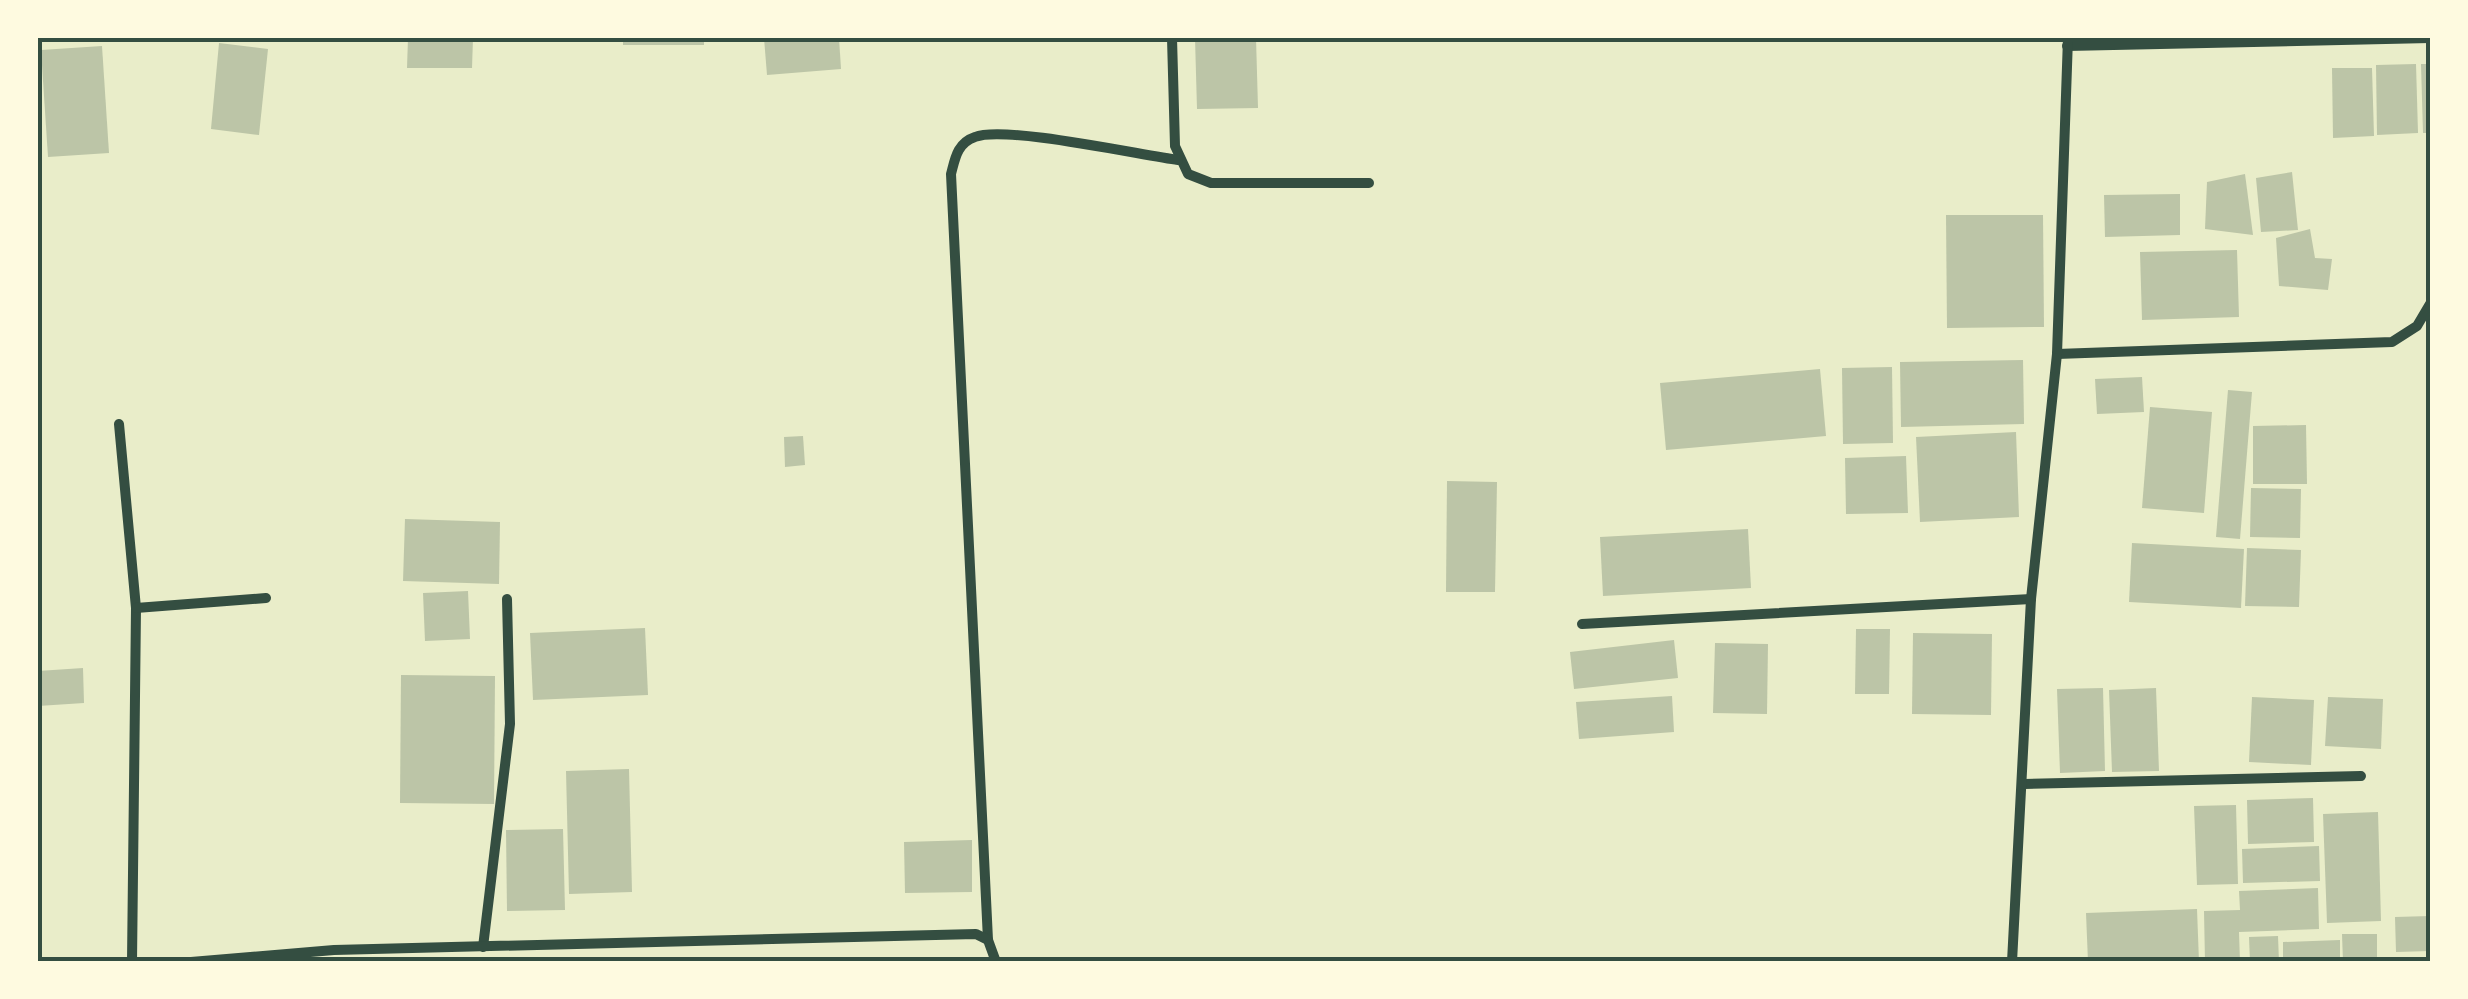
<svg xmlns="http://www.w3.org/2000/svg" width="2468" height="999" font-family="Lato,sans-serif">
  <rect width="100%" height="100%" fill="#e9edc9"/>
  <g fill="#bcc5a7">
    <path d="M408,38H473L472,68H407Z"/>
    <rect x="623" y="38" width="81" height="7"/>
    <path d="M764,38H839L841,69L767,75Z"/>
    <path d="M1195,38H1256L1258,108L1197,109Z"/>
    <path d="M219,43L268,49L259,135L211,129Z"/>
    <path d="M102,46L109,153L48,157L41,50Z"/>
    <path d="M2416,64L2418,133L2377,135L2376,65Z"/>
    <path d="M2421,64H2430V133H2423Z"/>
    <path d="M2332,68H2372L2374,136L2333,138Z"/>
    <path d="M2292,172L2298,230L2261,232L2256,178Z"/>
    <path d="M2245,174L2253,235L2205,229L2207,182Z"/>
    <path d="M2180,194V235L2105,237L2104,195Z"/>
    <path d="M1946,215H2043L2044,327L1947,328Z"/>
    <path d="M2310,229L2315,258L2332,259L2328,290L2279,286L2276,238Z"/>
    <path d="M2237,250L2239,317L2142,320L2140,252Z"/>
    <path d="M2023,360L2024,424L1901,427L1900,362Z"/>
    <path d="M1892,367L1893,443L1843,444L1842,368Z"/>
    <path d="M1820,369L1826,436L1666,450L1660,383Z"/>
    <path d="M2142,377L2144,412L2097,414L2095,379Z"/>
    <path d="M2228,390L2252,392L2240,539L2216,537Z"/>
    <path d="M2150,407L2212,412L2204,513L2142,508Z"/>
    <path d="M2306,425L2307,484H2253V426Z"/>
    <path d="M2016,432L2019,517L1920,522L1916,437Z"/>
    <path d="M803,436L805,465L785,467L784,437Z"/>
    <path d="M1906,456L1908,513L1846,514L1845,458Z"/>
    <path d="M1447,481L1497,482L1495,592H1446Z"/>
    <path d="M2251,488L2301,489L2300,538L2250,537Z"/>
    <path d="M405,519L500,522L499,584L403,581Z"/>
    <path d="M1748,529L1751,588L1603,596L1600,537Z"/>
    <path d="M2132,543L2244,549L2241,608L2129,602Z"/>
    <path d="M2247,548L2301,550L2299,607L2245,606Z"/>
    <path d="M468,591L470,639L425,641L423,593Z"/>
    <path d="M645,628L648,695L533,700L530,633Z"/>
    <path d="M1856,629H1890L1889,694H1855Z"/>
    <path d="M1913,633L1992,634L1991,715L1912,714Z"/>
    <path d="M1674,640L1678,678L1574,689L1570,652Z"/>
    <path d="M1715,643L1768,644L1767,714L1713,713Z"/>
    <path d="M83,668L84,703L38,706V671Z"/>
    <path d="M401,675L495,676L494,804L400,803Z"/>
    <path d="M2103,688L2105,771L2060,773L2057,689Z"/>
    <path d="M2156,688L2159,771L2112,772L2109,690Z"/>
    <path d="M1672,696L1674,732L1579,739L1576,702Z"/>
    <path d="M2252,697L2314,700L2311,765L2249,762Z"/>
    <path d="M2328,697L2383,699L2381,749L2325,746Z"/>
    <path d="M629,769L632,892L569,894L566,771Z"/>
    <path d="M2313,798L2314,842L2248,844L2247,800Z"/>
    <path d="M2236,805L2238,884L2197,885L2194,806Z"/>
    <path d="M2378,812L2381,921L2327,923L2323,814Z"/>
    <path d="M563,829L565,910L507,911L506,830Z"/>
    <path d="M972,840V892L905,893L904,842Z"/>
    <path d="M2319,846L2320,881L2243,883L2242,849Z"/>
    <path d="M2318,888L2319,929L2239,932L2240,962H2205L2204,911L2240,910L2239,891Z"/>
    <path d="M2197,909L2199,962H2088L2086,913Z"/>
    <path d="M2430,916V951L2396,952L2395,917Z"/>
    <path d="M2342,934H2377V962H2343Z"/>
    <path d="M2278,936L2279,962H2250L2249,937Z"/>
    <path d="M2340,940V962H2283V942Z"/>
  </g>
  <g fill="none" stroke-linecap="round" stroke-linejoin="round">
    <g stroke="#344e41" stroke-width="10">
      <path d="M1172,38L1175,146L1188,174L1211,183H1369"/>
      <path d="M2067,46L2430,38"/>
      <path d="M2057,354L2392,342L2417,326L2430,304"/>
      <path d="M119,424L136,608L132,962"/>
      <path d="M136,608L266,598"/>
      <path d="M1582,624L2031,599"/>
      <path d="M2024,784L2361,776"/>
      <path d="M988,940L951,174C955,159 957,143 975,137C1004,125 1140,155 1178,160"/>
      <path d="M483,947L510,724L507,599"/>
      <path d="M191,962L334,950L976,934L988,940L996,962"/>
      <path d="M2012,962L2031,599L2057,354L2068,38"/>
    </g>
  </g>
  <rect width="2468" height="999" fill="none" stroke="#fefae0" stroke-width="80"/>
  <rect x="40" y="40" width="2388" height="919" fill="none" stroke="#344e41" stroke-width="4"/>
</svg>
